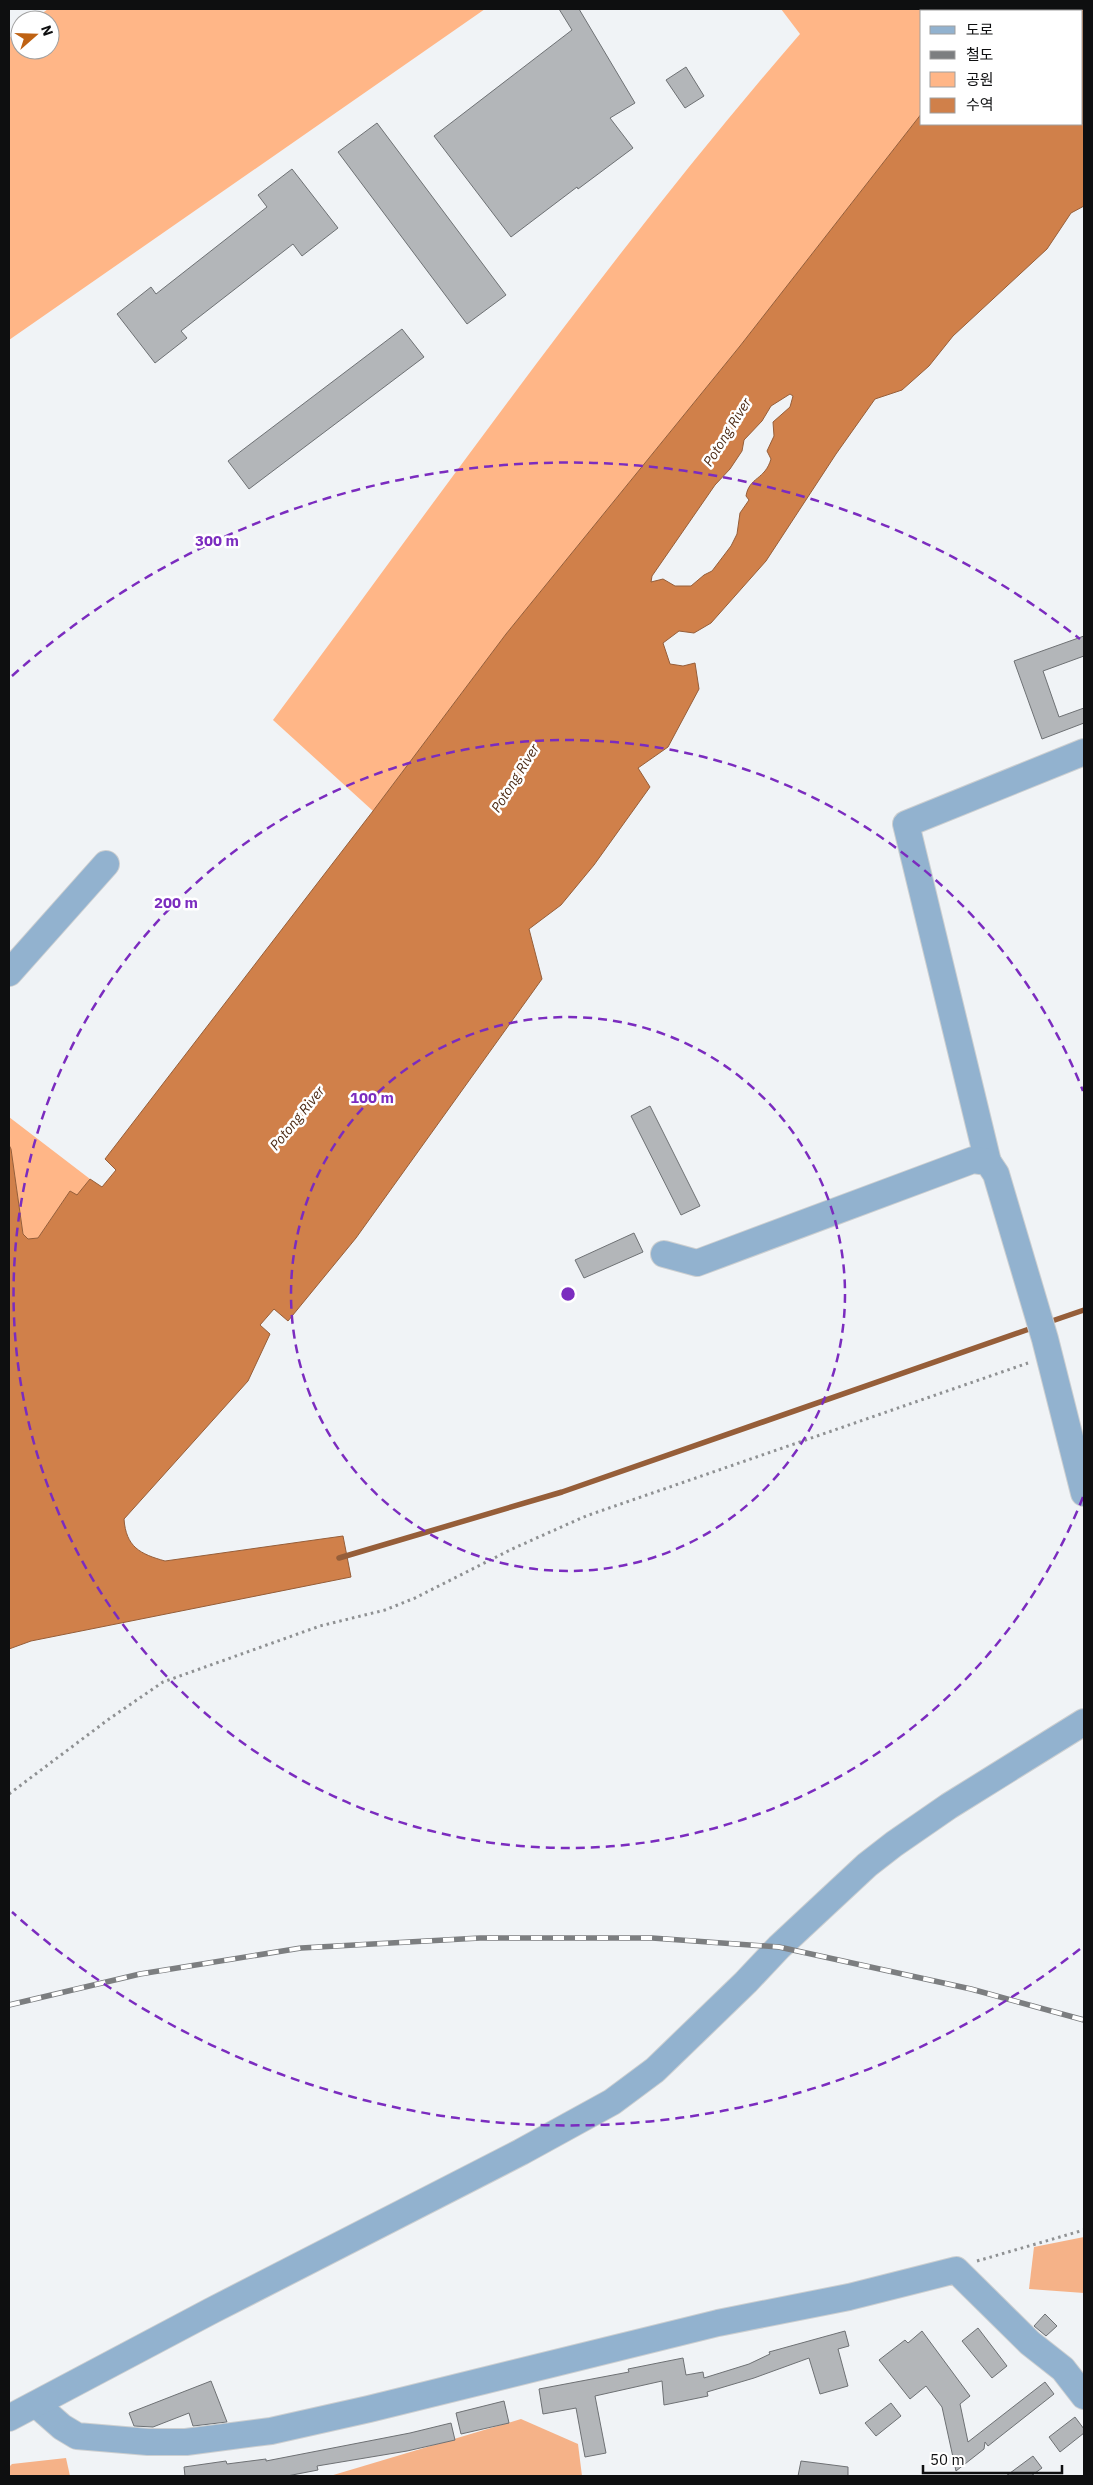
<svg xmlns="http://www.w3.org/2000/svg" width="1093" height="2485" font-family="'IBM Plex Sans','Noto Sans KR',sans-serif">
  <rect width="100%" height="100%" fill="#f0f3f6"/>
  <g fill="#ffb687">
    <path d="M48,9H485L9,340V38L20,30V50H50V20H33Z"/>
    <path d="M781,9H1003L1001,11H922V113L740,346L506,634L373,811L273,720C445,489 611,252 800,34Z"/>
    <path d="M9,1117L90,1179L77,1196L70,1191L38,1238L28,1239L23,1234L11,1149L9,1145Z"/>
  </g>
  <g fill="#f5b288">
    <path d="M1084,2237V2293L1029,2289L1034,2247Z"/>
    <path d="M521,2419L578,2444L582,2476H330Z"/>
    <path d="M66,2458L70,2476H9V2467L12,2464Z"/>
  </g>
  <path fill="#d0804a" stroke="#965e39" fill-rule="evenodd" d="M1003,9H1084V206L1071,213L1047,249L953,336L929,366L902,390L875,399L836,454L766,561L711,623L694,633L679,631L663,643L670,664L683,666L695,663L699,689L668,747L638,768L650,787L594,865L561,905L529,929L542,979L356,1238L288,1321L274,1309L260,1325L270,1334L248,1381L124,1519C126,1547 140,1554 165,1561L343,1536L351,1577L31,1641L9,1649V1145L11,1149L23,1234L28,1239L38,1238L70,1191L77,1195L90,1179L102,1187L116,1170L105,1159L373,811L506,634L740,346L922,113V124H1082V11H1001ZM790,394L793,396L790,407L773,422L774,436L767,451L771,459C765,480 749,477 746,496L749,500L740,513L737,534L731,546L712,571L704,575L691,586H675L663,579L651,582L652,576L715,485L730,469L742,451L744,440L762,421L771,406Z"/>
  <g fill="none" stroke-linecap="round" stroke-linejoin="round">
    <g stroke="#965e39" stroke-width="5.5">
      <path d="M1046,1323L1084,1310"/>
      <path d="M339,1558L562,1492L1035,1327"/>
    </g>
  </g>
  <g fill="#b3b6b9" stroke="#6e7174">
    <path d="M559,9H579L635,103L610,118L633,148L578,189L577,187L511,237L434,136L572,30Z"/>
    <path d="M686,67L704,96L685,108L666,80Z"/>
    <path d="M377,123L506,295L467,324L338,152Z"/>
    <path d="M292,169L338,228L302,256L293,244L181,331L187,338L155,363L117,314L151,287L156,294L267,207L258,195Z"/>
    <path d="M402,329L424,357L249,489L228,461Z"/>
    <path d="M1084,636V656L1043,671L1059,717L1084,708V723L1042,739L1014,661Z"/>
    <path d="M650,1106L700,1206L681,1215L631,1116Z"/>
    <path d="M634,1233L643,1252L584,1278L575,1260Z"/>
    <path d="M1045,2314L1057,2326L1046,2336L1034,2326Z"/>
    <path d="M978,2328L1007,2366L992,2378L962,2341Z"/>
    <path d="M845,2331L849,2346L838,2349L848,2386L820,2394L809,2358L754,2378L707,2392L708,2396L664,2405L662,2381L595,2396L606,2453L585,2457L576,2408L543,2414L539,2389L629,2372L628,2369L683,2358L686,2375L703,2372L704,2378L749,2364L770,2354L769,2352Z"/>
    <path d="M922,2331L970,2396L960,2404L968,2442L1045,2382L1054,2394L988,2446L985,2442L984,2449L956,2471L942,2407L926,2386L910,2399L879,2360L905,2340L908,2343Z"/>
    <path d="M211,2381L227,2422L193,2426L189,2413L153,2427L134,2426L129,2413Z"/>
    <path d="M504,2401L509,2423L461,2434L456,2413Z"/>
    <path d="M891,2403L901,2416L876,2436L865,2423Z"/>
    <path d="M1075,2417L1084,2429V2433L1060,2452L1049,2437Z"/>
    <path d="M451,2423L455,2440L407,2451L317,2466L318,2470L287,2476H185L184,2467L226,2461L227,2464L266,2459V2461L410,2433Z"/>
    <path d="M1033,2456L1042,2468L1031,2476H1006Z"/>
    <path d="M801,2461L848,2467V2476H798Z"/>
  </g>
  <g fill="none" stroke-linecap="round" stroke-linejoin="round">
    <defs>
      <g id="minor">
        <path d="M9,973L106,864"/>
        <path d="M988,1162L906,824L1084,752"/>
        <path d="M664,1254L697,1263L973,1160L988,1162L996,1174L1045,1339L1084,1493"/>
        <path d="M37,2405L62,2427L77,2436L148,2442H186L271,2431L369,2409L718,2323L849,2297L956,2270L1030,2343L1063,2369L1084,2396"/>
        <path d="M9,2418L211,2311L521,2152L612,2102L655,2070L746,1982L779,1947L867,1865L894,1844L949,1806L1084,1722"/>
      </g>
    </defs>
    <use href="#minor" stroke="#cccfd1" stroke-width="28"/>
    <g stroke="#8f9193" stroke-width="3" stroke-dasharray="2.5 4" stroke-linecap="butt">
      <path d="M9,1794L109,1719L163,1682L320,1626L385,1610L415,1598L512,1549L586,1516L1028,1363"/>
      <path d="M977,2261L1084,2230"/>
    </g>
    <use href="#minor" stroke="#92b2cf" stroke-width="26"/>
    <defs>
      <path id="rail" d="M9,2005L140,1974L301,1948L480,1938H652L779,1947L971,1989L1084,2020"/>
    </defs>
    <use href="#rail" stroke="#7c7e80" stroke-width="5.5"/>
    <use href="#rail" stroke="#fff" stroke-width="4" stroke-dasharray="11" stroke-linecap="butt"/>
  </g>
  <g fill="none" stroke="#7b2cbf" stroke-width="2.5" stroke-dasharray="9 6">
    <circle cx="568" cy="1294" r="277"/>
    <path d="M1083 1497A554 554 0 1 1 1083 1091"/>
    <path d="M1080 1949A831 831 0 0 1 12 1912M12 676A831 831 0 0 1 1080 639"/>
  </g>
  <g text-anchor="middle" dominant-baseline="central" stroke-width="5" stroke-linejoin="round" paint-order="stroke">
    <g font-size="14" font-style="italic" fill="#4e2c16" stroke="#fff">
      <text transform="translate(727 432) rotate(-58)">Potong River</text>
      <text transform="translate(515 778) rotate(-58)">Potong River</text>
      <text transform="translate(297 1118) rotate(-51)">Potong River</text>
    </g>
  </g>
  <circle cx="568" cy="1294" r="8" fill="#7b2cbf" stroke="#fff" stroke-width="2.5"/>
  <g font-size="15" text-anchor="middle" font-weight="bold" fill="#7b2cbf" stroke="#fff" stroke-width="5" stroke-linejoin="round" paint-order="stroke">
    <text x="217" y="546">300 m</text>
    <text x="176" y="908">200 m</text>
    <text x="372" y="1103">100 m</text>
  </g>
  <rect width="1093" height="2485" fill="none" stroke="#0e0f10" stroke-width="20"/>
  <rect x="920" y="10" width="162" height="115" fill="#ffffff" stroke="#9f9f9f"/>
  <rect x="930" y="26" width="25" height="8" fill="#92b2cf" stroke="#9f9f9f"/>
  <text x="966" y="35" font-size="15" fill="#0e0f10">도로</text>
  <rect x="930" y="51" width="25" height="8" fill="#7c7e80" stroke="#9f9f9f"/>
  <text x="966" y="60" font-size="15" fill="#0e0f10">철도</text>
  <rect x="930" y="72" width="25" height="15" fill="#ffb687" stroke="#9f9f9f"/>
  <text x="966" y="85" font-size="15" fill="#0e0f10">공원</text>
  <rect x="930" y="98" width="25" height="15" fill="#d0804a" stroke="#9f9f9f"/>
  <text x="966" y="110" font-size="15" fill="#0e0f10">수역</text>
  <g transform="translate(35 35) rotate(70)"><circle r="24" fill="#ffffff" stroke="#9f9f9f"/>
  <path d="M0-4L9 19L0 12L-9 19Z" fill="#bf6213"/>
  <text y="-8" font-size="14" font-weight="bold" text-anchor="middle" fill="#0e0f10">N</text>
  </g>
  <path d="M923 2465v8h139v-8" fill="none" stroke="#0e0f10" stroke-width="2.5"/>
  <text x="930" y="2465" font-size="15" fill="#0e0f10" stroke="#ffffff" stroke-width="4" paint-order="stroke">50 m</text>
</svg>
